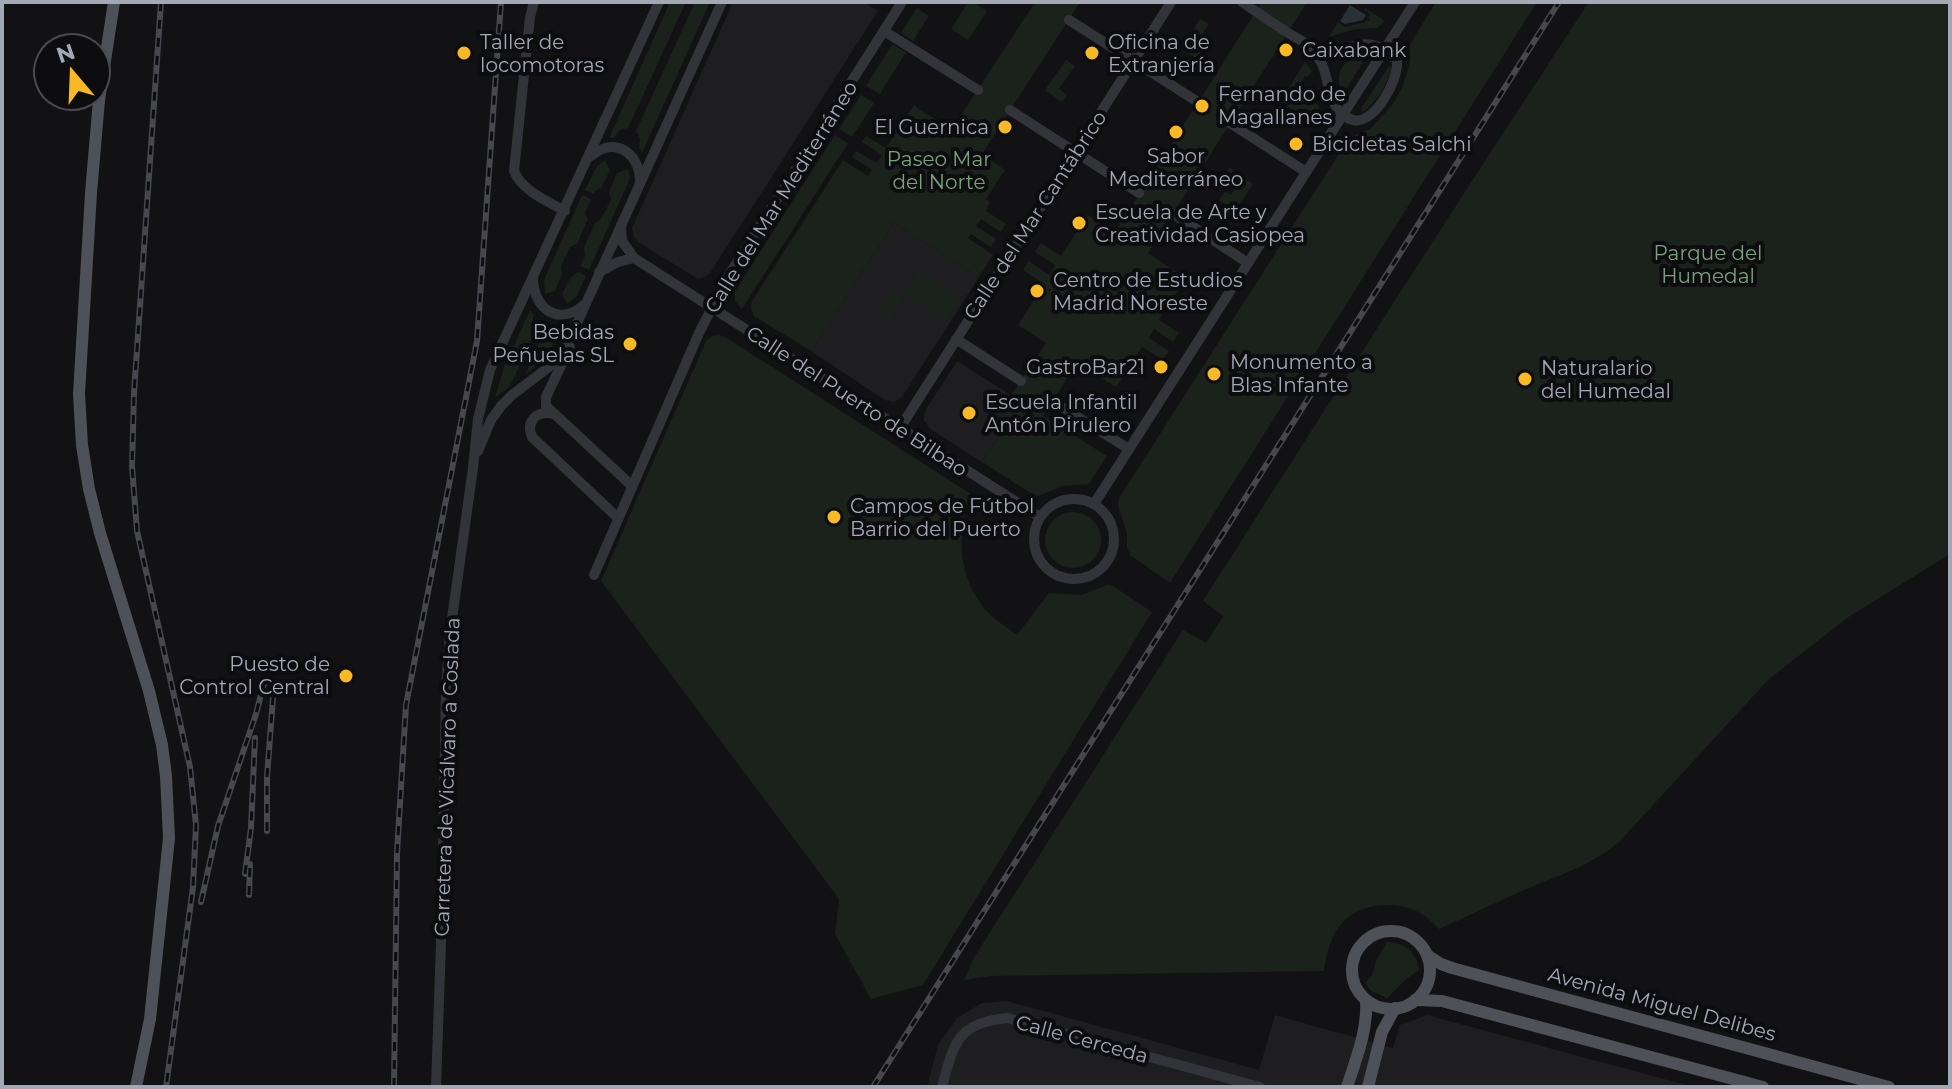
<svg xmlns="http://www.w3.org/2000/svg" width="1952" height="1089" font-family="Montserrat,sans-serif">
  <rect width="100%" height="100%" fill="#121214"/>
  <g fill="#1e1e21">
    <path d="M733,2H863L878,11L710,273L705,277L698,279L638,242L634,237L632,228Z"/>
    <path d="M894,222L979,277L902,397L894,402L885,400L811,351Z"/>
    <path d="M957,361L1011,395L1017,408L982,462L930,429L924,420L925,411Z"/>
    <path d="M1007,1001L1259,1070L1275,1015L1393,1048L1400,1025L1427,1015L1694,1087H927L938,1045L957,1018L982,1003Z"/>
  </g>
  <g fill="#1a221b">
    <path d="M670,2H686L628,128L620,130L614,138H609Z"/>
    <path d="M695,2H710L642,153L639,148L640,139L636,131Z"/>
    <path d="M968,2H972L987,11L968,40L951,29Z"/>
    <path d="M1035,2H1080L982,154L1005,170L986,199L990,202L986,211L1006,224L1001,232L981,219L976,226L996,239L991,247L971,234L968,238L993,255L979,277L894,222L811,351L754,316L751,308L752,301L843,160L868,176L872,170L852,157L856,151L877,163L882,155L862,142L866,136L886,148L914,105L917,108L952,129Z"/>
    <path d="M1262,2H1307L1148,253L1186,278L1159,320L1179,333L1173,342L1154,329L1149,338L1169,351L1163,360L1142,347L1116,387L1077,363L1043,416L1107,456L1089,484L1063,486L1038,496L1029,492L982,462L1017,409L1011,395L1046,343L1018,325L1044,284L1023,270L1029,261L1049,275L1055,265L1035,252L1041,243L1061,256L1087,215L1115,232Z"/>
    <path d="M1436,2H1537L1170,583L1130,555L1127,546V533L1118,506L1119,498L1349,138L1371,128L1393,104L1402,88L1410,64V44Z"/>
    <path d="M1589,2H1950V554L1847,618L1769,679L1619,842C1592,864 1568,872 1536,885C1503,899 1471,915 1439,929C1435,925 1430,920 1425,916C1402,900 1361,901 1342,923C1331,935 1326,955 1324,971L991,976L964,980L975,956L1183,630L1206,643L1223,616L1203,601C1330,401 1458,201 1589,2Z"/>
    <path d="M917,8L929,16L913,41L901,33Z"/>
    <path d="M1365,8L1385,21L1377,28L1355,29L1329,37L1338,22L1345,27L1365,22L1366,20L1369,21L1370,19L1368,18L1370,14L1364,9Z"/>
    <path d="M1200,19L1209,24L1194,47L1201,52L1197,59L1181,49Z"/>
    <path d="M894,45L906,52L880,94L866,86L891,46Z"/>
    <path d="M1359,55L1363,57V62L1347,88L1341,89C1334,73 1344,60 1359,55Z"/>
    <path d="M1066,60L1075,66L1059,89L1067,95L1062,102L1045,90Z"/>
    <path d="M1305,62L1312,71L1307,77L1305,76L1300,85L1304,103L1309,106L1317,103C1321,112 1323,117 1319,126L1284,104L1283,97Z"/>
    <path d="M1389,66L1392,68C1387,85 1377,101 1363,112L1361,111V109Z"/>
    <path d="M861,95L874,103L852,137L839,129Z"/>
    <path d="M835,135L848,143L742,309L735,301V291Z"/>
    <path d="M605,160L610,170L601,188L596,190L594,194L585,190L597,166Z"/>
    <path d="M1230,168L1253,184L1236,209L1234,210L1219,200L1225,192L1231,195L1238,184L1224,175Z"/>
    <path d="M628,169L630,177L628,183L589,270L580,266L585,256L584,247L595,223L601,219L611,200L609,192L617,173Z"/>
    <path d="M582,195L591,199L585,213L588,219L577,244L570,247L561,266L562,274L555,291L545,294L544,280Z"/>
    <path d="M919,270L962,298L946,322L903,294Z"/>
    <path d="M578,272L586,276L576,297L567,304L562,294L570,278Z"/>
    <path d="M891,291L903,299L889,321L876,313Z"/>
    <path d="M530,310L534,315L532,322L536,331L510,386L495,398L504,367Z"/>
    <path d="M557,325L563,326C553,346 544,360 525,375L543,335L553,332Z"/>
    <path d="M718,335L725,337L971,494C956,532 958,574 983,607C992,618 1006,627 1017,635L1049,593L1081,595L1107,585L1113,586L1152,612L923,985L871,999L835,934L839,899L601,581L706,341L712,336Z"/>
    <circle cx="1073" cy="540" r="28"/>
    <path d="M1387,942C1406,943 1416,952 1419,970L1405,980L1387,998L1371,991L1365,983L1372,975L1376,961Z"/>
  </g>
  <path fill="#283038" d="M1350,5L1366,15L1363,20L1345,24L1340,21Z"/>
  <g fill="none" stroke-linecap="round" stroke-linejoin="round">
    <g stroke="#333439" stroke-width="10">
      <path d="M534,2L530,17L514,171C522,191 547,201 565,211"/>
      <path d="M1242,2C1264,16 1304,48 1329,51C1337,52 1345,48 1353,46C1370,41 1387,47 1397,61C1399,79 1375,125 1353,120C1328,114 1330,79 1321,62C1317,55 1311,49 1305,43"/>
      <path d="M1069,20L1198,102"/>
      <path d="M884,31L978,90"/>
      <path d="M1010,110L1139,193"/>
      <path d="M1230,123L1306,172"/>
      <path d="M591,156C614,136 639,152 640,180"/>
      <path d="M1172,213L1248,263"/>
      <path d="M621,225L622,241L634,258L1040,517"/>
      <path d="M599,272L618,262L634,258"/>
      <path d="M533,279C534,310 559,326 584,305"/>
      <path d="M956,339L1021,381"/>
      <path d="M570,347L546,397V406L631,485"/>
      <path d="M1052,401L1129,449"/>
      <path d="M554,414C538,410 525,420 532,437L618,518"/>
      <path d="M900,428L1171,2"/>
      <path d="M478,451L491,420L501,406L512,395L549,367L574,330L722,2"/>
      <circle cx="1074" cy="539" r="40"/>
      <path d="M1094,504L1415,2"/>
      <path d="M594,575L699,333L727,278L902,2"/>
      <path d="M436,1087L442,914L446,688L450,633L473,468L478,419L490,370L659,2"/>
      <path d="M942,1087C954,1044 956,1023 1007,1018L1260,1087"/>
    </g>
    <g stroke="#4f5158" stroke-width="12">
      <path d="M114,2L99,100L91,193L79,394L82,445L89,489L100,533L149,691L162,745L166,776L169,838L150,1019L136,1087"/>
      <circle cx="1391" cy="970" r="39"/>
      <path d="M1427,955L1441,964L1452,968L1889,1087"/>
      <path d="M1415,1000L1442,1001L1763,1087"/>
      <path d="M1347,1087C1356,1059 1368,1030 1366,1000"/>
      <path d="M1368,1087L1382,1032L1395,1008"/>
    </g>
    <defs>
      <g id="rail">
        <path d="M161,2L134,393L132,466L137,531L190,767L196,825L193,887L166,1087"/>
        <path d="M267,831V777L274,685"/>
        <path d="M245,874L251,828L255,738"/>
        <path d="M249,895L250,864"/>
        <path d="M201,902L218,826L256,714L265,679"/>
        <path d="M394,1087L397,853L406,705L477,341L501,2"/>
        <path d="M873,1087L1559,2"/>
      </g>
    </defs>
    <use href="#rail" stroke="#46484e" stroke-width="6"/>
    <use href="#rail" stroke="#0d0d0f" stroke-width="3" stroke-dasharray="9" stroke-linecap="butt"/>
  </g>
  <g fill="#f9b925" stroke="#0d0d0f" stroke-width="3">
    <circle cx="1286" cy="50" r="8"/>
    <circle cx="464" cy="53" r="8"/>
    <circle cx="1092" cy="53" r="8"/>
    <circle cx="1202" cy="106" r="8"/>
    <circle cx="1005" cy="127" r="8"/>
    <circle cx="1176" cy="132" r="8"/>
    <circle cx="1296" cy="144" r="8"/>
    <circle cx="1079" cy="223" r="8"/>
    <circle cx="1037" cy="291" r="8"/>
    <circle cx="630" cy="344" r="8"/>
    <circle cx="1161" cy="367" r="8"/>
    <circle cx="1214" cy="374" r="8"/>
    <circle cx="1525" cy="379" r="8"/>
    <circle cx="969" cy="413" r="8"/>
    <circle cx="834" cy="517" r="8"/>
    <circle cx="346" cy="676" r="8"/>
  </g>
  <g text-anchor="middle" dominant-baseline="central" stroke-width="8" stroke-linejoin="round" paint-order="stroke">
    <g font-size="20" fill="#a3a8b5" stroke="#0d0d0f" text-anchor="start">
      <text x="480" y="42">Taller de<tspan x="480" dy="23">locomotoras</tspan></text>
      <text x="1108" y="42">Oficina de<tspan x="1108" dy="23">Extranjería</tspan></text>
      <text x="1302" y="50">Caixabank</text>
      <text x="1218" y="94">Fernando de<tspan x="1218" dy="23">Magallanes</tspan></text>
      <text x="989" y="127" text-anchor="end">El Guernica</text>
      <text x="1312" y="144">Bicicletas Salchi</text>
      <text x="1176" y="156" text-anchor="middle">Sabor<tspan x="1176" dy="23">Mediterráneo</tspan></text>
      <text x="1095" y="212">Escuela de Arte y<tspan x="1095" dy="23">Creatividad Casiopea</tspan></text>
      <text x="1053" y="280">Centro de Estudios<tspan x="1053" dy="23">Madrid Noreste</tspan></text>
      <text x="614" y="332" text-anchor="end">Bebidas<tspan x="614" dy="23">Peñuelas SL</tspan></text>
      <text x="1230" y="362">Monumento a<tspan x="1230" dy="23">Blas Infante</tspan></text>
      <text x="1145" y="367" text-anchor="end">GastroBar21</text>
      <text x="1541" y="368">Naturalario<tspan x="1541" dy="23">del Humedal</tspan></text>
      <text x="985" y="402">Escuela Infantil<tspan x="985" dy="23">Antón Pirulero</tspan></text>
      <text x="850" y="506">Campos de Fútbol<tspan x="850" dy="23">Barrio del Puerto</tspan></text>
      <text x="330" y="664" text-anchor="end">Puesto de<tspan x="330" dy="23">Control Central</tspan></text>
    </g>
    <g font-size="20" fill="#79a17d" stroke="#0d0d0f">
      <text x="939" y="159">Paseo Mar<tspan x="939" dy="23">del Norte</tspan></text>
      <text x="1708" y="253">Parque del<tspan x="1708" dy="23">Humedal</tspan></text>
    </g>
    <g font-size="20" fill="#a3a8b5" stroke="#0d0d0f">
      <text transform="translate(781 197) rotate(-58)">Calle del Mar Mediterráneo</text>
      <text transform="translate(1035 215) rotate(-57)">Calle del Mar Cantábrico</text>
      <text transform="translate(857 401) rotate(33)">Calle del Puerto de Bilbao</text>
      <text transform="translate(447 777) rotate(-88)">Carretera de Vicálvaro a Coslada</text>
      <text transform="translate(1662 1004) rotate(15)">Avenida Miguel Delibes</text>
      <text transform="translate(1082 1039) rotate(15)">Calle Cerceda</text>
    </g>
  </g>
  <rect width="1952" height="1089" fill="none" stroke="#a3a8b5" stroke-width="8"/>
  <g transform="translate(72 72) rotate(341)"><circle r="38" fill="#0d0d0f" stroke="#494b51" stroke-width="2"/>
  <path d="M0-6L14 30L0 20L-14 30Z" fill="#f9b925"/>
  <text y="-12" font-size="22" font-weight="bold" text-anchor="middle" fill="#a3a8b5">N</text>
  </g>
</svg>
